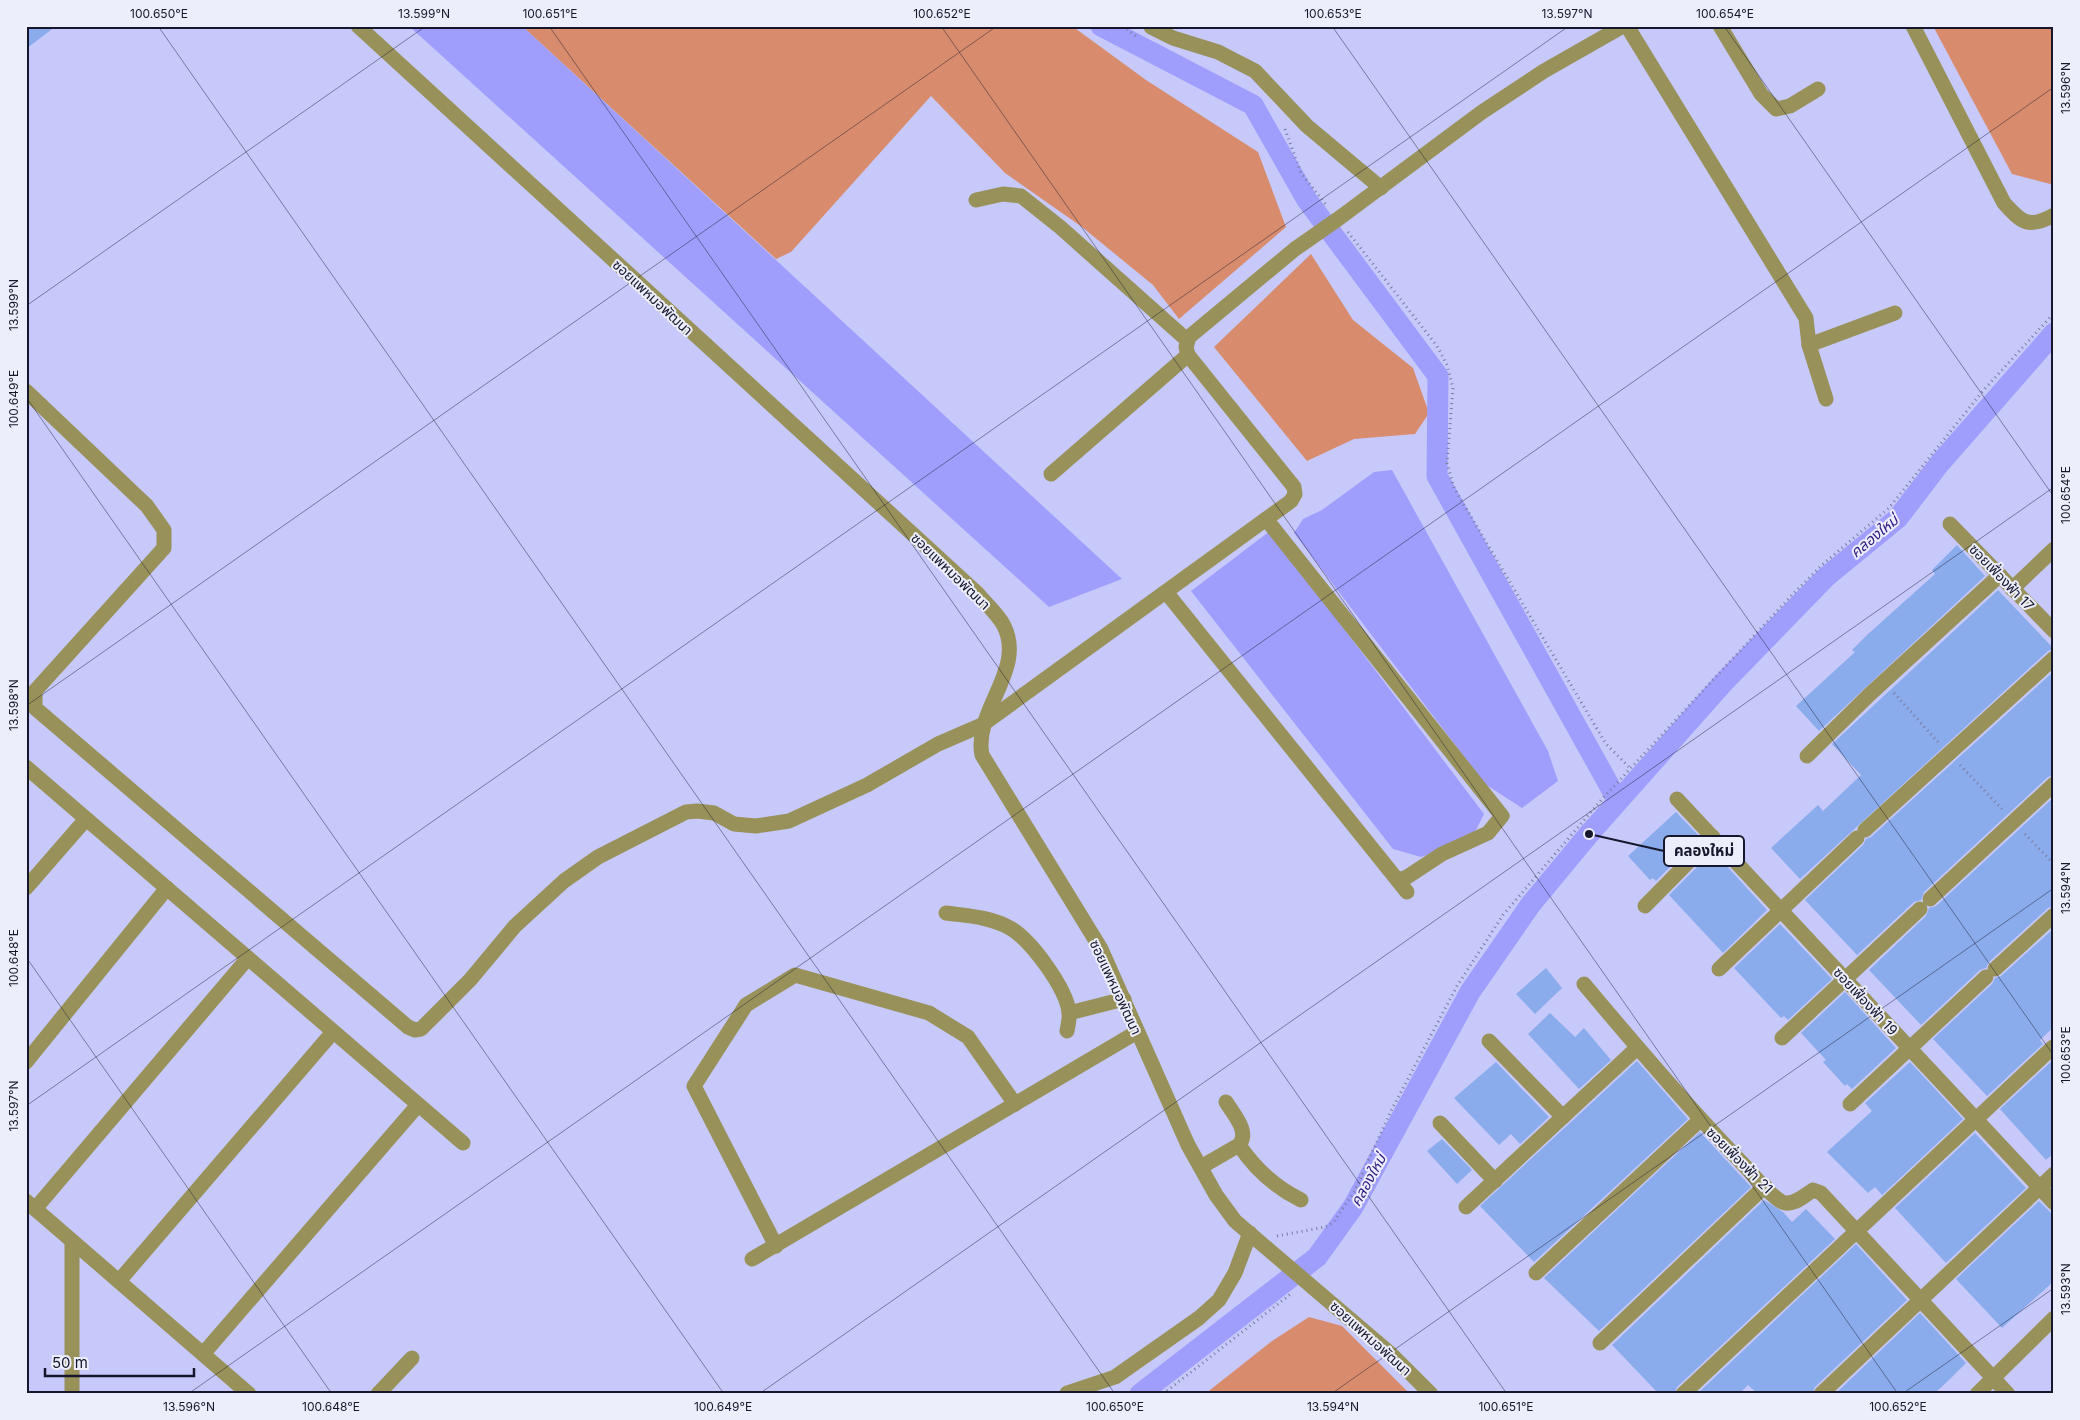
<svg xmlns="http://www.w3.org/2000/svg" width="2080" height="1420" font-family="Inter,'Noto Sans Thai',sans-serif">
  <rect width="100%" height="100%" fill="#c7c9fb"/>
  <g fill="#d88c6d">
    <path d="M522,26H1072L1146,80L1258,152L1286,227L1179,319L1153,285L1082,227L1005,173L931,96L791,252L776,259Z"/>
    <path d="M1933,26H2054V185L2012,174Z"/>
    <path d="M1311,254L1353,320L1413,368L1429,413L1415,434L1354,439L1307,461L1214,347Z"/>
    <path d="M1309,1317L1342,1326L1410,1394H1205L1272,1341Z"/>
  </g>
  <g fill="#9f9efd">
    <path d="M409,26H522L1122,579L1049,607Z"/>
    <path d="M1392,470L1548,751L1558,781L1522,808L1485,784L1294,533L1303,519L1322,510L1374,472Z"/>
    <path d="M1270,531L1484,814L1471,840L1421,857L1393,849L1191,591Z"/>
  </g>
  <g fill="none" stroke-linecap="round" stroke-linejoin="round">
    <g stroke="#9f9efd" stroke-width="21">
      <path d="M1101,26L1253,105L1307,200L1438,376L1437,476L1618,801"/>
      <path d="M1140,1394L1317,1257L1353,1207L1470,992L1531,904L1589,834L1723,683L1826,577L1898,518L1940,463L2054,333"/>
    </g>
  </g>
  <g fill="#8aacec">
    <path d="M26,26H56L26,49Z"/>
    <path d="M1957,545L1985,576L1819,731L1796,706L1855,652L1852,650L1867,635L1935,574L1932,570Z"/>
    <path d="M1998,590L2054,649L2048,651L1800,879L1771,848L1818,805L1823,811L1861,775L1832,744Z"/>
    <path d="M2054,671V775L2048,777L1924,892L1921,900L1914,902L1857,955L1805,900L1863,845L1866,839L1871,837Z"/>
    <path d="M2054,797V906L2048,908L1989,962L1986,968L1980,970L1921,1025L1869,970L1926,916L1929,908L1936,906Z"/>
    <path d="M1676,812L1700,837L1656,881L1653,878L1650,880L1628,856Z"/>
    <path d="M1713,851L1767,910L1723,953L1669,895Z"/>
    <path d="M1780,924L1832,979L1788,1020L1784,1016L1781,1018L1734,968Z"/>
    <path d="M2054,928V1027L2040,1040L2043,1044L1987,1096L1933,1039L1992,984L1995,978L2001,976Z"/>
    <path d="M1546,968L1562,988L1535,1014L1516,994Z"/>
    <path d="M1845,992L1896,1048L1852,1089L1847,1084L1845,1086L1823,1062L1826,1060L1801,1033Z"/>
    <path d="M1550,1013L1575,1037L1584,1028L1611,1060L1579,1089L1528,1034Z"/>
    <path d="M2054,1059V1153L2046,1160L2000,1109Z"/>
    <path d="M1637,1061L1688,1119L1534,1262L1480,1206Z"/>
    <path d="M1496,1062L1549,1117L1520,1144L1511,1134L1499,1145L1454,1098Z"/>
    <path d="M1910,1062L1963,1119L1882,1195L1875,1187L1868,1193L1827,1152L1872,1111L1865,1103Z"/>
    <path d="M1700,1132L1751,1187L1599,1331L1544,1278Z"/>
    <path d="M1975,1133L2026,1188L1946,1263L1895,1208Z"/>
    <path d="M1442,1139L1472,1170L1457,1184L1427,1151Z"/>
    <path d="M1764,1200L1783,1212L1792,1222L1806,1209L1835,1239L1677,1387L1674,1394H1659L1612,1345Z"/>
    <path d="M2039,1201L2054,1216V1281L2002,1328L1956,1279Z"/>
    <path d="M1856,1244L1907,1300L1815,1387L1812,1394H1758L1748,1385L1739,1394H1697Z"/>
    <path d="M1920,1313L1966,1363L1950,1379L1934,1394H1835Z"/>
  </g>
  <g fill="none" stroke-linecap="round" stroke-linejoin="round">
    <g stroke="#797aa0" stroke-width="3" stroke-dasharray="1 4" stroke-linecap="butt">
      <path d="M1123,26L1136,36"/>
      <path d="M1285,129L1301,173L1327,206"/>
      <path d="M1348,232L1437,346L1447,365L1453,388L1447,463L1454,488L1606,744L1631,769"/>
      <path d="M1894,693L1938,742"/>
      <path d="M1960,765L2002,809"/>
      <path d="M2025,834L2054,864"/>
      <path d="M1277,1236L1325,1227L1333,1223L1354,1192L1391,1111L1457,986L1503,915L1603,798L1791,596L1822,565L1889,508L1982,392L2054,313"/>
      <path d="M1163,1394L1292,1293"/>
    </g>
    <g stroke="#98925a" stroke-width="15">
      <path d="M358,26L977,593C985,603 998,614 1004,626C1026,670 973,711 982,755L1101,949L1188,1145L1216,1195L1235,1221L1392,1355L1431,1394"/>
      <path d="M1627,26L1806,318L1809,345L1826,399"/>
      <path d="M1720,26L1761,94L1776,109L1790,106L1818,89"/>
      <path d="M1913,26L2004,203C2022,223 2029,229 2054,215"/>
      <path d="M1151,27L1173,38L1218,52L1255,71L1307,126L1381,188"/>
      <path d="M976,200L1003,194L1021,196L1060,227L1187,340"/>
      <path d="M1809,345L1895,313"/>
      <path d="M26,391L147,506L164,530V548L35,691V708L408,1027L415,1030L421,1029L470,980L515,926L564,881L598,857L686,812L697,811L714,813L734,824L756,826L789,821L867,785L938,744L982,725L1291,501L1295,494L1294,487L1188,355L1186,347L1189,337L1295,249L1338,219L1482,112L1544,71L1623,26"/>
      <path d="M1051,474L1188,355"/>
      <path d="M1266,519L1502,816L1488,833L1442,854L1407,877L1398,880"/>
      <path d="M1950,524L2054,631"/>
      <path d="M2012,589L2054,549"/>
      <path d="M1166,592L1407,892"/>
      <path d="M1807,756L1869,695L2000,575"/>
      <path d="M26,767L463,1143"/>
      <path d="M1677,799L2054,1203"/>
      <path d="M1865,830L2054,658"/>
      <path d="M26,888L86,819"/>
      <path d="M1930,899L2054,784"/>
      <path d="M1645,906L1713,837"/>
      <path d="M946,913C968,916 991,917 1010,928C1031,940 1066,988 1069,1012C1070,1018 1068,1025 1067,1031"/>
      <path d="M1719,969L1857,838"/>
      <path d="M1995,969L2054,915"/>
      <path d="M1584,984C1635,1045 1686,1105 1741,1162C1752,1173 1769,1195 1782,1202C1793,1207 1805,1195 1813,1190L1821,1193L2008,1394"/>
      <path d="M1069,1013L1124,999"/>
      <path d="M1782,1038L1920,909"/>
      <path d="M1489,1041L1563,1117"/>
      <path d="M26,1062L167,888"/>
      <path d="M1850,1104L1986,977"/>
      <path d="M1440,1123L1495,1181"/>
      <path d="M1239,1145C1255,1169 1275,1187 1301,1200"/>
      <path d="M1201,1167L1239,1145C1250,1132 1234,1115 1226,1102"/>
      <path d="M26,1201L249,1394"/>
      <path d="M1466,1207L1637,1048"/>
      <path d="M35,1209L248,958"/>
      <path d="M72,1241V1394"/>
      <path d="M776,1246L694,1086L746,1005L795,975L929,1013L968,1037L1015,1104"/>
      <path d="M752,1259L1137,1032"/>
      <path d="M1536,1273L1700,1120"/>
      <path d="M119,1281L333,1032"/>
      <path d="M1600,1343L1765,1186"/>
      <path d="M203,1354L418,1105"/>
      <path d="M1067,1393L1115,1377L1199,1318L1219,1300L1235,1273L1250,1233"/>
      <path d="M378,1394L412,1358"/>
      <path d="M1683,1394L2053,1047"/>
      <path d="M1821,1394L2054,1174"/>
      <path d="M1977,1394L2054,1318"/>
    </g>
  </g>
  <path fill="none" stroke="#16162c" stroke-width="1" stroke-opacity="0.45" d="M158,26L1115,1394M549,26L1507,1394M941,26L1898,1394M1332,26L2054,1056M1724,26L2054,497M26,306L426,26M26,397L724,1394M26,706L997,26M26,957L332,1394M26,1106L1569,26M188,1394L2054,87M759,1394L2054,487M1331,1394L2054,888M1902,1394L2054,1288"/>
  <g text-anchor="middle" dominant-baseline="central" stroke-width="4" stroke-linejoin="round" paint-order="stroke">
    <g font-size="14" fill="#16162c" stroke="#edeefb">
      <text transform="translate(653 297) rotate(43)">ซอยแพหมอพัฒนา</text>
      <text transform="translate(951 571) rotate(44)">ซอยแพหมอพัฒนา</text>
      <text transform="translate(2002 577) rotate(46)">ซอยเฟื่องฟ้า 17</text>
      <text transform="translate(1116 987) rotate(65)">ซอยแพหมอพัฒนา</text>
      <text transform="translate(1866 1001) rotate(47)">ซอยเฟื่องฟ้า 19</text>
      <text transform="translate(1740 1160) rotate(45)">ซอยเฟื่องฟ้า 21</text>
      <text transform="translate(1371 1338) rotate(42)">ซอยแพหมอพัฒนา</text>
    </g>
    <g font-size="15" font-style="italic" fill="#301b82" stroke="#edeefb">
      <text transform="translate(1874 536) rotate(-40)">คลองใหม่</text>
      <text transform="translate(1368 1180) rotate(-61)">คลองใหม่</text>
    </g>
  </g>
  <path fill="none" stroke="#16162c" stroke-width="2" d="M1589 834L1664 851"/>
  <circle fill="#16162c" stroke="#edeefb" stroke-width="2" cx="1589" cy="834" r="5"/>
  <rect fill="#edeefb" stroke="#16162c" stroke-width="2" x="1664" y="836" width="80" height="30" rx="5"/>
  <g font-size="15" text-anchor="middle" font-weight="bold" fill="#16162c">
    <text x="1704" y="856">คลองใหม่</text>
  </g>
  <rect width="2080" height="1420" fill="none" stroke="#edeefb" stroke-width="55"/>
  <path d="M45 1368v8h149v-8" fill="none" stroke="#16162c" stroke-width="2.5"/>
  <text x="52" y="1368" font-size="15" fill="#16162c" stroke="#edeefb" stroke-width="4" paint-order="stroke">50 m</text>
  <rect x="28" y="28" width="2024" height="1364" fill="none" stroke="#16162c" stroke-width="2"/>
  <g font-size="12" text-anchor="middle" fill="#16162c">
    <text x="159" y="18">100.650°E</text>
    <text x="424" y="18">13.599°N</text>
    <text x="550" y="18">100.651°E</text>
    <text x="942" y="18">100.652°E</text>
    <text x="1333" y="18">100.653°E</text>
    <text x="1567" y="18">13.597°N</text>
    <text x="1725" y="18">100.654°E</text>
    <text transform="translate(2066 88) rotate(-90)" y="4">13.596°N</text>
    <text transform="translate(14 305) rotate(-90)" y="4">13.599°N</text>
    <text transform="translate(14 399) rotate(-90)" y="4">100.649°E</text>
    <text transform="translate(2066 495) rotate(-90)" y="4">100.654°E</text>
    <text transform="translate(14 705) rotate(-90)" y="4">13.598°N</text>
    <text transform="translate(2066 888) rotate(-90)" y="4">13.594°N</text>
    <text transform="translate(14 958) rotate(-90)" y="4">100.648°E</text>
    <text transform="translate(2066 1055) rotate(-90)" y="4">100.653°E</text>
    <text transform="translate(14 1106) rotate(-90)" y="4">13.597°N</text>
    <text transform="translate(2066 1289) rotate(-90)" y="4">13.593°N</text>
    <text x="189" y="1411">13.596°N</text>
    <text x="331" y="1411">100.648°E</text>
    <text x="723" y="1411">100.649°E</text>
    <text x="1115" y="1411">100.650°E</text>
    <text x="1333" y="1411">13.594°N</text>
    <text x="1506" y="1411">100.651°E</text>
    <text x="1898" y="1411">100.652°E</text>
  </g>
</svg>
